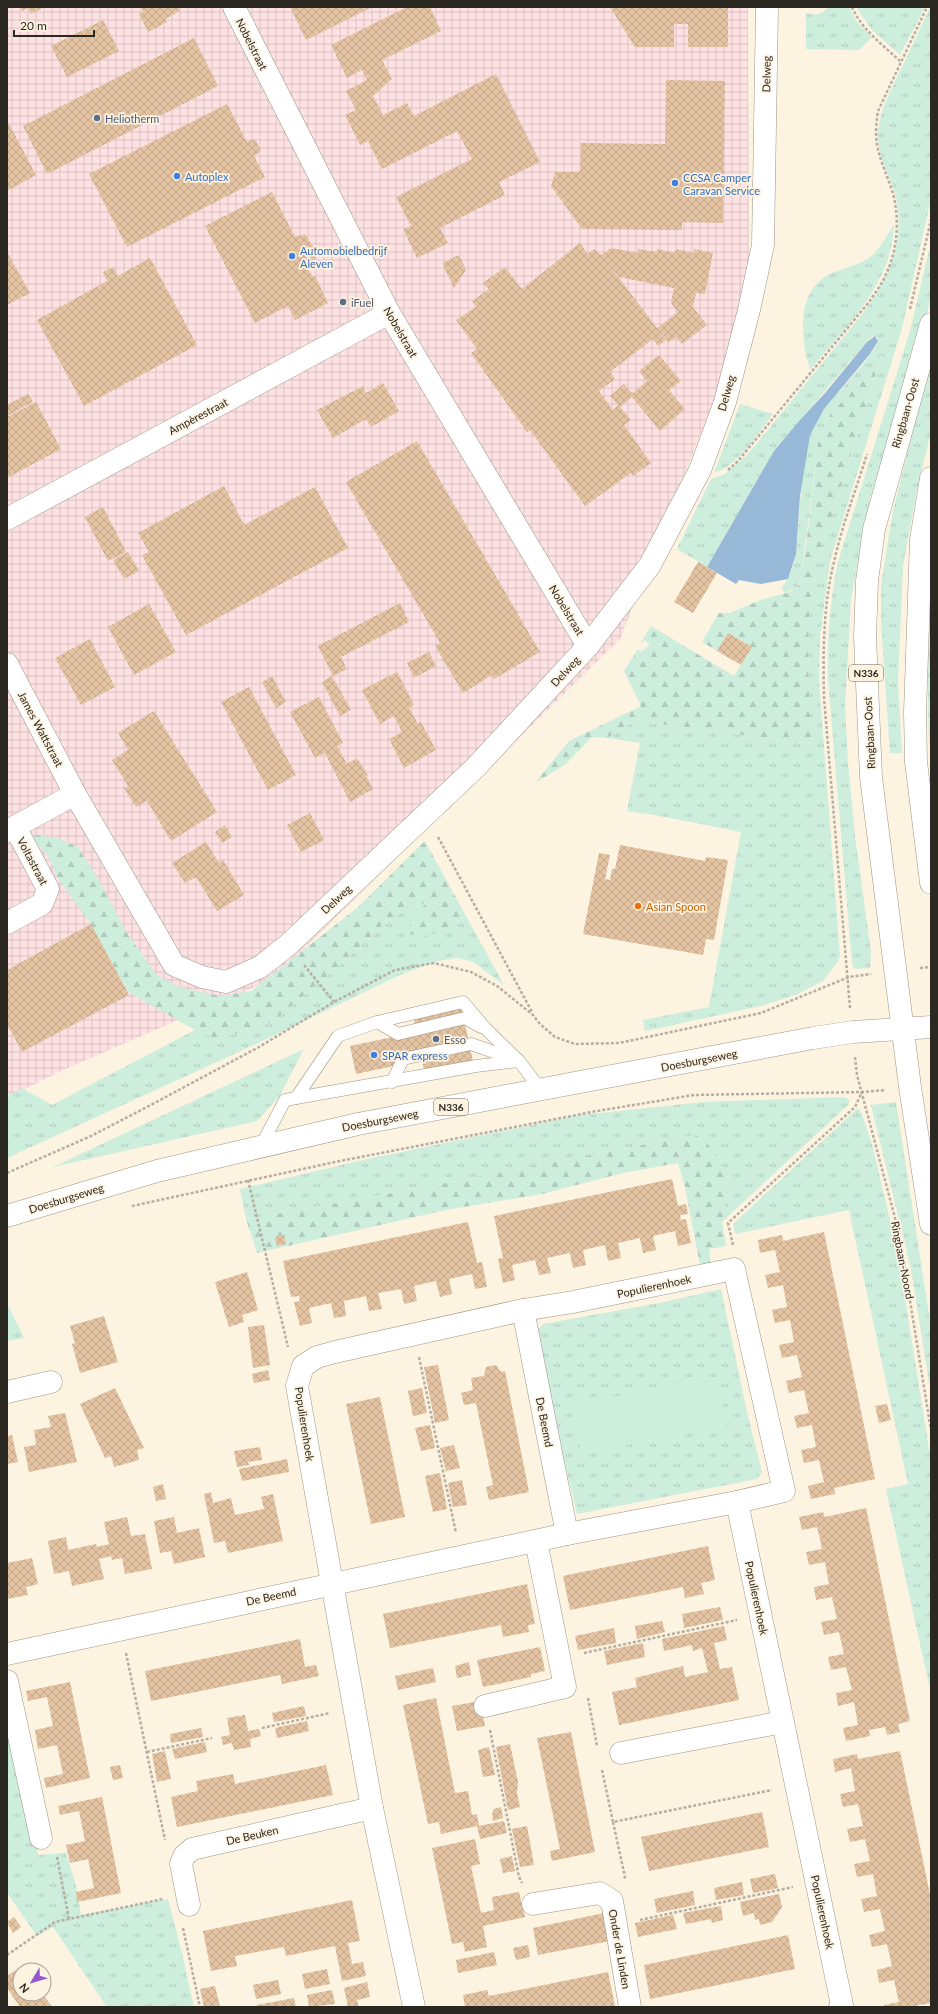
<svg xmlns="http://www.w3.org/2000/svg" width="938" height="2014" font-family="Lato,sans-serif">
  <defs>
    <pattern id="industrial-grid" width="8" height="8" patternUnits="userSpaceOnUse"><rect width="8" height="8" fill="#fee2e3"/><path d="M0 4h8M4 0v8" fill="none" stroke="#dac2c2"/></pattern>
    <pattern id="grass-tufts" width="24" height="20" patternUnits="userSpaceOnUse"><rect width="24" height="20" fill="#cdeddd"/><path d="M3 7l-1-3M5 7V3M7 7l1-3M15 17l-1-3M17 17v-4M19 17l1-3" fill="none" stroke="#b0cbbd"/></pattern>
    <pattern id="forest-firs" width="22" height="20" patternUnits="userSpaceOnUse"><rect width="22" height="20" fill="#cdeddd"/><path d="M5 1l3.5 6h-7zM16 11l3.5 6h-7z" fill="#b0cbbd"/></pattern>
    <pattern id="building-cross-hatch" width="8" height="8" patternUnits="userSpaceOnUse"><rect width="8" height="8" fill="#e3c3a2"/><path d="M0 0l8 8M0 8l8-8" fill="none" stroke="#c3a88b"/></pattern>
  </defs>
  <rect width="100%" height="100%" fill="#fdf3e1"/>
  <path fill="url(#industrial-grid)" d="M7,7H748L749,310L620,639L273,979L63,1070L7,1098Z"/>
  <g fill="url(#grass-tufts)" fill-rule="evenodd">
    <path d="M828,7H849L857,22L872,37L859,50L806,49V13C815,16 823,14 828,7Z"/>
    <path d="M856,7H925L900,55L871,29Z"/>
    <path d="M930,7L931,199L902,328L830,561L820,637L819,681L840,956L837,963L823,981L798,994L761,1006L645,1031L643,1020L709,1007L741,832L660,816L627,811L640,743L607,738L634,721L813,744C807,678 803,609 823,545L882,355L828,418L822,430L818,442L801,579L797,588L784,593L782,587C798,567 797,541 799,517C801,492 803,458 810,435C813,426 819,416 825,408C834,396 879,351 878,338L874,336L870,338L774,451L707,567L677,549L711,479L725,474L748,454L860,317C889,280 908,237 894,190C888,172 878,156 878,135C878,113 890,93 899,73C910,51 920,29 930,7Z"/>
    <path d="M894,225C892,285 846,326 810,370C801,340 795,293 828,275C842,268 858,266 870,257C881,249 886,235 894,225Z"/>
    <path d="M931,242V298L917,350L870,498L851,599L845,706L848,762L855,836L871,952L870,968L854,969L852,964L828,679C827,641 830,599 838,562L910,331Z"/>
    <path d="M931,358V432L917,489L903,566L898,682L902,753H890L881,622V585L893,511Z"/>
    <path d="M740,404L773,414C759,432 737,467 714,473Z"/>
    <path d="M931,594V765C926,708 928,651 931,594Z"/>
    <path d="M429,900L443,931L466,916L504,985L473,962L458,958L438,961L400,975L256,1044L7,1158V1096L22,1088L52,1105L195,1030L217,1039L272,1022L335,969L392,917Z"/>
    <path d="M304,1049L279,1097L257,1121L53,1167Z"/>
    <path d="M845,1097L849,1100V1104L722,1222L729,1177L695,1135C545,1163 396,1194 246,1219L240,1189L367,1159L581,1115L703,1102Z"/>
    <path d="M896,1102L931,1327V1395L911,1269L871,1105Z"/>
    <path d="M858,1108L862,1114L872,1144L898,1254L931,1461V1694L886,1489L908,1484L849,1210L735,1234L733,1224Z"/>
    <path d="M721,1289L747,1412L762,1472L757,1479L577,1514L554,1417L536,1331L543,1324L659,1303ZM715,1377L727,1426L582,1453L573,1405Z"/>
    <path d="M7,1303L24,1338L7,1341Z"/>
    <path d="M7,1708L38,1855L66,1853L76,1885L81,1915L168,1899L182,1953L194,2007H107L53,1927L37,1936L7,1893Z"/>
  </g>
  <g fill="url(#forest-firs)">
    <path d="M882,354L823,545C803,610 807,678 813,744L634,721L607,738L592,737L566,764L535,783L569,741L641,706L624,671L638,649L641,652L650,645L645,640L640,644L651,626L734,676L752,647L728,633L717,651L702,642L719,613H730L760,600L790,592L799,586L805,555L818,442L822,430L828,418Z"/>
    <path d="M36,835L58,838L78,847L96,875L127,933L157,975L179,987L221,996L251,991L357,908L425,841L466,916L443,931L420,937L408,933L415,915L428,901L392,917L335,969L272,1022L217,1039L195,1030L128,992L90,923L57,877L48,856L32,838Z"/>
    <path d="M695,1135L706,1141L729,1177L722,1222L726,1246L709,1249L711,1263L700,1265L685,1187L678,1163L623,1173L542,1194L446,1210L257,1253L246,1219C396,1194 545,1163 695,1135Z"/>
  </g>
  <path fill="#cdeddd" d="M715,1377L728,1426L582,1453L572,1405Z"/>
  <path fill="#97b9d7" d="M875,336L878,341L870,354L824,409L810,435L800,496L796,554L788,579L761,584L739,580L736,584L707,567L774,451L800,420L825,393L867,342Z"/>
  <g fill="url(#building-cross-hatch)" fill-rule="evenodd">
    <path d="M19,7H44L31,14L28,8L22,11Z"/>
    <path d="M141,7H178L180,11L165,19L167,22L148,32L139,14L143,12Z"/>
    <path d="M290,7H372L306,40Z"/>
    <path d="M407,7H430L441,31L382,60L392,79L373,96L383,115L407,103L414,116L496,74L540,162L499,182L505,195L440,228L448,243L417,258L403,229L411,226L396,197L472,159L457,131L382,169L368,141L360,145L345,115L356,110L346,91L367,80L362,70L347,78L331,45Z"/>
    <path d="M610,7H728V47H688V24H674V47H635Z"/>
    <path d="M103,20L119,51L67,77L51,46Z"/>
    <path d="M194,38L218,86L47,174L23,126Z"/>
    <path d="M666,80L725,81L723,223L682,222V230L582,229L551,186L555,172H580L581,143L665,144Z"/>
    <path d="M227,104L247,142L255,139L261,151L254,156L265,177L127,247L89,174Z"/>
    <path d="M7,120L36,175L7,191Z"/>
    <path d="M272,192L295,237L305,234L317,253V257L308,263L310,266L307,267L313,277L315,276L328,303L295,320L288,306L255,323L205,226Z"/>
    <path d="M580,243L588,254L594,249L601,255L611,248L638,253V249L657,252V249L675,253L676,249L694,253V249L713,253L705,294L696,293L693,307L707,325L682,344L676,337L669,342L659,330L666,340L658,346L653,339L610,372L615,379L599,391L613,410L618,405L610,396L624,384L632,393L638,389L647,381L639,371L659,355L681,381L669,390L685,409L660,431L632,397L620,407L631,420L624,425L651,463L633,476L631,473L585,506L530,430L527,432L471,353L477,349L456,320L476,307L472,301L489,289L483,283L505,267L522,289ZM606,261L619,277L674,288L671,303L678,312L657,328Z"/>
    <path d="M7,252L30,293L7,305Z"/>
    <path d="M459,255L466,270L454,288L442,263Z"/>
    <path d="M150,258L197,345L84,406L37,320L107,281L103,272L113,267L118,276Z"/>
    <path d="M383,383L399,411L371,427L366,419L333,438L317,410L363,386L366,393Z"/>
    <path d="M28,394L33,402L7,416V405Z"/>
    <path d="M36,402L61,449L7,478V417Z"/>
    <path d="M417,441L540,652L494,679L492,675L463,693L435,646L440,643L346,482Z"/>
    <path d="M224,486L244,525L315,487L348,548L186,635L142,555L149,552L138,533Z"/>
    <path d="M103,507L126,552L108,561L85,517Z"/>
    <path d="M128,552L139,571L124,579L113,560Z"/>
    <path d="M698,562L717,573L693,613L674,602Z"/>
    <path d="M400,603L409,622L341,657L347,669L333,676L318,646Z"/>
    <path d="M149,604L176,652L134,675L108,627Z"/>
    <path d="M728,633L752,647L741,665L717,651Z"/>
    <path d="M90,639L115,687L81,705L55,658Z"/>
    <path d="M429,652L436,666L414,678L407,663Z"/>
    <path d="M397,672L414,705L409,708L418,724L421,722L436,750L404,768L389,739L402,732L394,716L380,724L362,690Z"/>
    <path d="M272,676L286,702L276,708L262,682Z"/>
    <path d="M332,676L351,710L340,716L322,682Z"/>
    <path d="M249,687L296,775L268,790L221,702Z"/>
    <path d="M319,697L343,743L337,746L347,764L357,758L368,775L366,776L373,789L350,802L325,753L315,758L290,712Z"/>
    <path d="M154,711L217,812L171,841L147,801L136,807L124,788L128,786L112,760L128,750L118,733Z"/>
    <path d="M310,813L324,840L301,852L287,825Z"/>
    <path d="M225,825L232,837L222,843L215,832Z"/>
    <path d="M206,842L219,863L223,860L244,895L217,911L196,877L185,883L172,863Z"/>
    <path d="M620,845L705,861L706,857L728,860L714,940L706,939L703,955L583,934L599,853L610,855L605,879L610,880L612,869H615Z"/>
    <path d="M91,924L129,995L22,1052L7,1024V970Z"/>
    <path d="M461,1006L473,1061L424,1071L422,1060L356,1074L350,1046L417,1032L413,1016Z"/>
    <path d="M672,1179L678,1206L686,1204L688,1214L680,1215L681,1220L686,1219L691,1243L678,1246L675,1231L653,1236L656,1250L643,1253L640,1238L618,1243L621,1258L608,1261L605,1245L583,1250L586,1265L573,1268L570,1253L547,1258L551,1273L539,1275L535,1260L512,1265L515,1280L503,1283L498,1259L503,1258L494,1216Z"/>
    <path d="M468,1222L477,1263L482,1262L487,1287L475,1289L472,1274L449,1279L452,1294L440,1297L436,1281L431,1282L414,1286L417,1301L404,1304L401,1289L378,1293L382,1309L369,1311L366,1296L344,1301L346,1316L334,1318L331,1303L309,1308L312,1323L300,1326L294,1302L300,1301L299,1296L291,1297L283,1261Z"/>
    <path d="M824,1232L875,1479L834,1488L835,1494L811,1499L808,1486L824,1482L819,1460L804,1463L801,1450L816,1447L812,1425L797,1428L794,1416L809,1413L804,1390L789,1393L786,1381L802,1377L797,1355L782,1358L779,1345L794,1342L790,1320L775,1323L772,1310L787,1307L783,1285L768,1288L765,1275L780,1272L775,1250L760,1253L758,1240L782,1235L783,1241Z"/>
    <path d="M284,1235L286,1244L277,1246L275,1237Z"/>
    <path d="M247,1272L258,1310L242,1315L244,1322L229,1327L215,1282Z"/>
    <path d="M104,1316L118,1362L80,1373L72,1344L75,1343L70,1326Z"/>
    <path d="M264,1325L270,1365L253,1368L248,1327Z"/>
    <path d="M438,1365L449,1420L435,1423L424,1367Z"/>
    <path d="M496,1365L501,1372L505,1371L529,1492L489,1500L486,1487L493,1485L476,1403L464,1405L461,1393L473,1390L471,1378L484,1376L486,1367Z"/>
    <path d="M268,1370L270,1380L254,1383L252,1374Z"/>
    <path d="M115,1388L144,1448L137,1450L139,1460L114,1467L111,1456L105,1458L80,1404Z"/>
    <path d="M422,1388L427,1413L413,1416L408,1391Z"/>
    <path d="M380,1397L405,1517L371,1524L346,1404Z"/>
    <path d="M887,1404L891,1420L879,1423L875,1406Z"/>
    <path d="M65,1413L77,1462L29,1472L24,1447L36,1445L34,1430L51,1427L48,1416Z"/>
    <path d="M430,1425L435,1448L421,1451L415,1428Z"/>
    <path d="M12,1435L18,1462L7,1464V1436Z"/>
    <path d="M454,1445L460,1468L446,1471L440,1448Z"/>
    <path d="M260,1447L262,1460L248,1462L249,1465L237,1467L234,1451Z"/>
    <path d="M287,1459L289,1472L242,1481L239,1469Z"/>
    <path d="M440,1473L447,1509L433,1512L425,1476Z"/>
    <path d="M462,1480L467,1505L453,1507L448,1483Z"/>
    <path d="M163,1484L166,1499L156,1501L153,1487Z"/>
    <path d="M211,1492L213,1503L231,1498L235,1515L264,1509L261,1497L273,1494L283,1541L228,1553L225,1541L214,1543L204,1494Z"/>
    <path d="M866,1508L910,1721L898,1724L900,1732L887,1735L885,1727L869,1730L870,1736L846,1741L843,1728L858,1725L854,1702L838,1706L836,1693L852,1690L846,1667L831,1670L828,1657L844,1654L839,1632L824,1635L821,1622L837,1619L832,1597L816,1600L814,1587L829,1584L825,1562L809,1565L806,1552L822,1549L821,1543L817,1527L802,1530L799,1517L823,1512L825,1517Z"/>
    <path d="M127,1517L131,1536L145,1534L152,1569L125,1574L122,1558L112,1560L111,1556L99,1559L104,1579L72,1586L69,1571L54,1574L48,1541L66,1537L68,1550L96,1544L97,1547L109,1544L104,1522Z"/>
    <path d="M174,1517L177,1533L199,1528L205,1557L174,1564L171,1551L160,1553L154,1521Z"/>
    <path d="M708,1546L715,1580L701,1583L704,1594L685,1598L683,1587L570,1610L563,1576Z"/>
    <path d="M32,1558L38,1584L26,1587L28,1595L7,1599V1563Z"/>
    <path d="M527,1584L535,1624L528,1625L529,1632L503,1637L501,1625L390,1648L383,1614Z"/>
    <path d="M720,1607L723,1620L684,1628L682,1614Z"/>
    <path d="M662,1621L665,1632L637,1639L635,1626Z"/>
    <path d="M724,1626L727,1640L714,1643L720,1669L732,1667L739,1700L619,1725L612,1692L637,1687L635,1678L683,1666L685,1677L708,1672L702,1648L693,1651L692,1645L664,1651L662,1639Z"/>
    <path d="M614,1628L616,1643L578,1650L575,1636Z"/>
    <path d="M300,1639L305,1667L316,1665L319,1676L282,1684L280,1675L151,1701L145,1671Z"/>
    <path d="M643,1643L645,1657L607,1665L604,1651Z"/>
    <path d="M540,1647L545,1671L531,1674V1677L483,1687L477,1660Z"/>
    <path d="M469,1662L471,1675L457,1678L455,1666Z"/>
    <path d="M433,1668L436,1682L398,1690L395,1676Z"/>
    <path d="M70,1682L90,1778L46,1788L44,1778L63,1774L57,1745L38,1749L35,1730L53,1726L47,1697L28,1701L26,1691Z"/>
    <path d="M436,1698L455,1793L468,1791L472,1815L477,1814L479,1826L504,1821L507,1833L480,1839L477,1826L441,1834L439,1822L428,1824L403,1705Z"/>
    <path d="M480,1701L485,1726L457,1731L452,1706Z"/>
    <path d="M304,1706L306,1716L274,1722L272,1713Z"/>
    <path d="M245,1715L248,1731L259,1729L261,1736L250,1739L251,1747L234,1750L232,1743L223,1745L221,1737L230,1735L227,1718Z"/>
    <path d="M307,1721L309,1731L277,1738L275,1728Z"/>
    <path d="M201,1728L203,1737L171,1743L170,1734Z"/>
    <path d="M571,1732L595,1852L552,1861L550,1851L560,1849L537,1738Z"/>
    <path d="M205,1742L207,1752L175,1759L172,1749Z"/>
    <path d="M510,1744L518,1782L517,1793L520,1807L508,1810L496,1747Z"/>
    <path d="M489,1747L495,1775L483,1777L478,1750Z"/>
    <path d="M165,1751L171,1779L157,1782L152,1754Z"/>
    <path d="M900,1751L931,1899V2003L909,2007H884V2005L899,2002L894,1980L879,1983L877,1970L892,1966L887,1944L872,1947L869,1935L885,1931L880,1909L864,1912L861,1899L877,1896L873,1874L857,1877L854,1864L870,1861L865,1839L850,1842L847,1829L863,1826L858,1804L843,1807L840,1794L855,1791L851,1768L835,1772L833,1759L857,1754L858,1759Z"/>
    <path d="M120,1765L123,1778L113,1780L110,1767Z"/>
    <path d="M326,1765L333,1795L177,1827L171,1797L198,1791L196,1781L233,1774L235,1784Z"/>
    <path d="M102,1797L121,1893L77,1902L76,1892L94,1888L88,1859L70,1863L66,1845L85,1841L79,1811L60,1815L58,1806Z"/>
    <path d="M501,1807L503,1818L493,1821L492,1814L494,1809Z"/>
    <path d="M762,1812L769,1847L649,1871L641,1837Z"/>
    <path d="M527,1826L534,1865L520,1867L512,1829Z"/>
    <path d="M475,1839L480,1864L471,1866L481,1913L494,1910L492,1897L519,1892L525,1917L483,1926L487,1947L465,1952L463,1942L452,1944L432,1848Z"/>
    <path d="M512,1856L515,1871L503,1873L500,1859Z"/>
    <path d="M775,1874L778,1888L753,1893L750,1879Z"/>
    <path d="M742,1882L744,1895L716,1900L714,1888Z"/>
    <path d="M693,1891L695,1905L657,1913L654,1899Z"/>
    <path d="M779,1894L782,1907L772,1922L760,1925L759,1919L755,1920L754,1913L743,1916L740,1902Z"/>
    <path d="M352,1900L360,1941L348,1943L352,1964L363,1962L366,1976L342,1981L335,1946L286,1956L284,1947L235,1956L237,1966L211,1971L203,1931Z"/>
    <path d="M721,1906L723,1920L712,1923L711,1919L686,1924L683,1913Z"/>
    <path d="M604,1913L610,1941L538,1955L533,1928Z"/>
    <path d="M673,1915L677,1929L638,1937L635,1923Z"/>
    <path d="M14,1917L21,1927L13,1933L7,1922Z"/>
    <path d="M788,1935L795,1969L650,1999L644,1965Z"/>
    <path d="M528,1945L530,1957L516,1960L513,1948Z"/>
    <path d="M494,1952L497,1965L458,1973L456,1960Z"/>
    <path d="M23,1965L27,1970H20V1994H43L52,2007H20L7,1988V1976Z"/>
    <path d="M327,1969L330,1984L305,1989L302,1974Z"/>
    <path d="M608,1972L615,2006L608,2007H465L463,1995L487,1990L489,1996Z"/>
    <path d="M278,1980L281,1994L256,1999L253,1985Z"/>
    <path d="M367,1982L370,1997L357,2000L359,2007H348L344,1988Z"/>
    <path d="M215,1986L220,2007H204L200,1989Z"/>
    <path d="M332,1990L335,2004L309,2007L307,1995Z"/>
    <path d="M294,1998L296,2007H257V2005Z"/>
  </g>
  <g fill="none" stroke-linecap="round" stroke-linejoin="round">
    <defs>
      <g id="service">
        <path d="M377,1022L398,1034L465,1018L481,1027"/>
        <path d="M392,1082L403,1059L471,1044L514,1059"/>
        <path d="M296,1098L338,1036L377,1022L463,1002L486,1029L519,1061"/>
        <path d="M261,1146L285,1100L476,1066L519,1061L541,1090"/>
      </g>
      <g id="minor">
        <path d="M234,7L389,313L588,646"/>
        <path d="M7,519L389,313"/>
        <path d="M7,664L75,794L174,965L202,977L226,982L260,967L288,945L476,767L588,646L650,565L700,470L725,402L749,310L763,245L767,7"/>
        <path d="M7,831L75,794"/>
        <path d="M7,923L42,904L48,889L15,827"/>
        <path d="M523,1310L567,1534"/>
        <path d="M7,1392L51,1382"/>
        <path d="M7,1654L567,1534L737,1502"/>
        <path d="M7,1681L41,1838"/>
        <path d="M485,1706L565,1687L536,1541"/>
        <path d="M621,1753L783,1722"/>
        <path d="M533,1904L600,1893L612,1901L630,2007"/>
        <path d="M189,1905L181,1864L184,1856L192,1849L372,1808"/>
        <path d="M414,2007L372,1808L297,1386L303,1366L317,1357L335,1352L523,1310L573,1302L734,1269L784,1491L737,1502L842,2005L840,2007"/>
      </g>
      <g id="primary">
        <path d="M931,324L874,529L867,581L865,637L871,777L910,1087L931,1224"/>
        <path d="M931,478L921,540L915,712L916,762L931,883"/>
        <path d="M7,1216L157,1171L358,1124L813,1038L853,1032L931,1027"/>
      </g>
    </defs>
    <use href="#service" stroke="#9e9585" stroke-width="13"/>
    <use href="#minor" stroke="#9e9585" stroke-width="23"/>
    <use href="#primary" stroke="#9e9585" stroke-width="23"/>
    <g stroke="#b6aea0" stroke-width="2.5" stroke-dasharray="3 2" stroke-linecap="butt">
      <path d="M852,7C861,29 884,46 901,62"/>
      <path d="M910,309L931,220"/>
      <path d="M728,470L738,461L869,302C875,293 882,284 886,274C898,249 900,216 892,190C881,158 872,147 878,111L927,7"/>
      <path d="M438,837L532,1012"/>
      <path d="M304,965L334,1002"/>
      <path d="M920,968L931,967"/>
      <path d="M850,1008L824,698C823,653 823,606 834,562C842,525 856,490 867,454"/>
      <path d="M855,1057L857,1075L899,1233L931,1430"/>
      <path d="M7,1173L91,1136L147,1107L259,1047L334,1002L395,970L434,963L471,972L497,986L533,1015L540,1024L555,1037L575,1044L619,1043L761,1013L849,977L871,974"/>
      <path d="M248,1180L288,1347"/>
      <path d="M132,1206L335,1162L597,1111L694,1095L862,1092L886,1090"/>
      <path d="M733,1245L728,1223L855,1107L862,1092"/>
      <path d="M419,1357L456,1533"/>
      <path d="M126,1653L165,1840"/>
      <path d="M584,1653L737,1620"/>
      <path d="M588,1698L597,1746"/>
      <path d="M262,1728L330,1713"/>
      <path d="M490,1730L519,1877L522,1883"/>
      <path d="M147,1752L212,1738"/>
      <path d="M602,1770L613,1822L772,1790"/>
      <path d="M613,1822L625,1877L623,1880"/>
      <path d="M57,1857L69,1919"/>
      <path d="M640,1920L793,1887"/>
      <path d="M183,1928L200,2007"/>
      <path d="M7,1955L55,1922L163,1899"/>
    </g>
    <use href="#service" stroke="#fff" stroke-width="12"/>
    <use href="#minor" stroke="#fff" stroke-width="22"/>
    <use href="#primary" stroke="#fff" stroke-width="22"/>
  </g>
  <g fill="#5c6f8a" stroke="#fdf3e1" stroke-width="1.5">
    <circle cx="97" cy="118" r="4"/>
    <circle cx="343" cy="302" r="4"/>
    <circle cx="436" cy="1039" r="4"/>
  </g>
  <g fill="#3f7fe0" stroke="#fdf3e1" stroke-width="1.5">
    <circle cx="177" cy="176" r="4"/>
    <circle cx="675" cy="183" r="4"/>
    <circle cx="292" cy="256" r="4"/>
    <circle cx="374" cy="1055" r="4"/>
  </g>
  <circle fill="#e8710a" stroke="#fdf3e1" stroke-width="1.5" cx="638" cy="906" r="4"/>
  <g text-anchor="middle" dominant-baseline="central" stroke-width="3.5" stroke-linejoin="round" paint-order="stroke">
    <g fill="#fdf3e1" stroke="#6a645b" stroke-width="1">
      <rect x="849" y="665" width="34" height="16" rx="3"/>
      <rect x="434" y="1099" width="34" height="16" rx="3"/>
    </g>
    <g font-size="10" font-weight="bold" fill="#2b2721">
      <text x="866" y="673">N336</text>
      <text x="451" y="1107">N336</text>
    </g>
    <g font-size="11" fill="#2b2721" stroke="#fdf3e1">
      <text transform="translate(252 44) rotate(63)">Nobelstraat</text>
      <text transform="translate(766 74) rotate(-89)">Delweg</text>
      <text transform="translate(401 332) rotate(60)">Nobelstraat</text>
      <text transform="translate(726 393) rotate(-74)">Delweg</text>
      <text transform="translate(905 413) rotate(-74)">Ringbaan-Oost</text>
      <text transform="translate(198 416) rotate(-28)">Ampèrestraat</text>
      <text transform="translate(567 610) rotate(59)">Nobelstraat</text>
      <text transform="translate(565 671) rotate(-47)">Delweg</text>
      <text transform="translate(41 729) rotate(62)">James Wattstraat</text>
      <text transform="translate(869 733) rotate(-93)">Ringbaan-Oost</text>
      <text transform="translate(33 861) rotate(62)">Voltastraat</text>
      <text transform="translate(336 899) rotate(-43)">Delweg</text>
      <text transform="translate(699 1060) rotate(-11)">Doesburgseweg</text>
      <text transform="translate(380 1120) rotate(-11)">Doesburgseweg</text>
      <text transform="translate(66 1198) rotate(-17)">Doesburgseweg</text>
      <text transform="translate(903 1260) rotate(79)">Ringbaan-Noord</text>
      <text transform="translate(654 1286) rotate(-12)">Populierenhoek</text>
      <text transform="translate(545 1422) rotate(79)">De Beemd</text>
      <text transform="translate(305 1424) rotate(81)">Populierenhoek</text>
      <text transform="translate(271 1596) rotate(-12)">De Beemd</text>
      <text transform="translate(757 1598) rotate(78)">Populierenhoek</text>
      <text transform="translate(252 1835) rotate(-13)">De Beuken</text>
      <text transform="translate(823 1912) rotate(78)">Populierenhoek</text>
      <text transform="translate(620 1949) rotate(80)">Onder de Linden</text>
    </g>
    <g font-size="11" fill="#4e5e75" stroke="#fdf3e1" text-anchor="start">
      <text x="105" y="118">Heliotherm</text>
      <text x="351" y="302">iFuel</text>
      <text x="444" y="1039">Esso</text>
    </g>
    <g font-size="11" fill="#366cbe" stroke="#fdf3e1" text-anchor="start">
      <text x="185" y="176">Autoplex</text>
      <text x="683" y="177">CCSA Camper<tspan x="683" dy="13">Caravan Service</tspan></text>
      <text x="300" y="250">Automobielbedrijf<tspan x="300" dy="13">Aleven</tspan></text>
      <text x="382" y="1055">SPAR express</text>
    </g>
    <g font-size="11" fill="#c56008" stroke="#fdf3e1" text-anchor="start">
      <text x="646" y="906">Asian Spoon</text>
    </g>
  </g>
  <rect width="938" height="2014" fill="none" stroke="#2b2721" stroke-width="16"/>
  <g transform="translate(32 1982) rotate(232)"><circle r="19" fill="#fdf3e1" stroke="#a9a194"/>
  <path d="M0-3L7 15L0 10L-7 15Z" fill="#9358d0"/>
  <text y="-6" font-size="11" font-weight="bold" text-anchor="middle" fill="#2b2721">N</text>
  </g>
  <path d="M14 30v6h80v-6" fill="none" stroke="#2b2721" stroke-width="2"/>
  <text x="20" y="30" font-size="12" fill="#2b2721" stroke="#fdf3e1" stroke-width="3" paint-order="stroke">20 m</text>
</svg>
